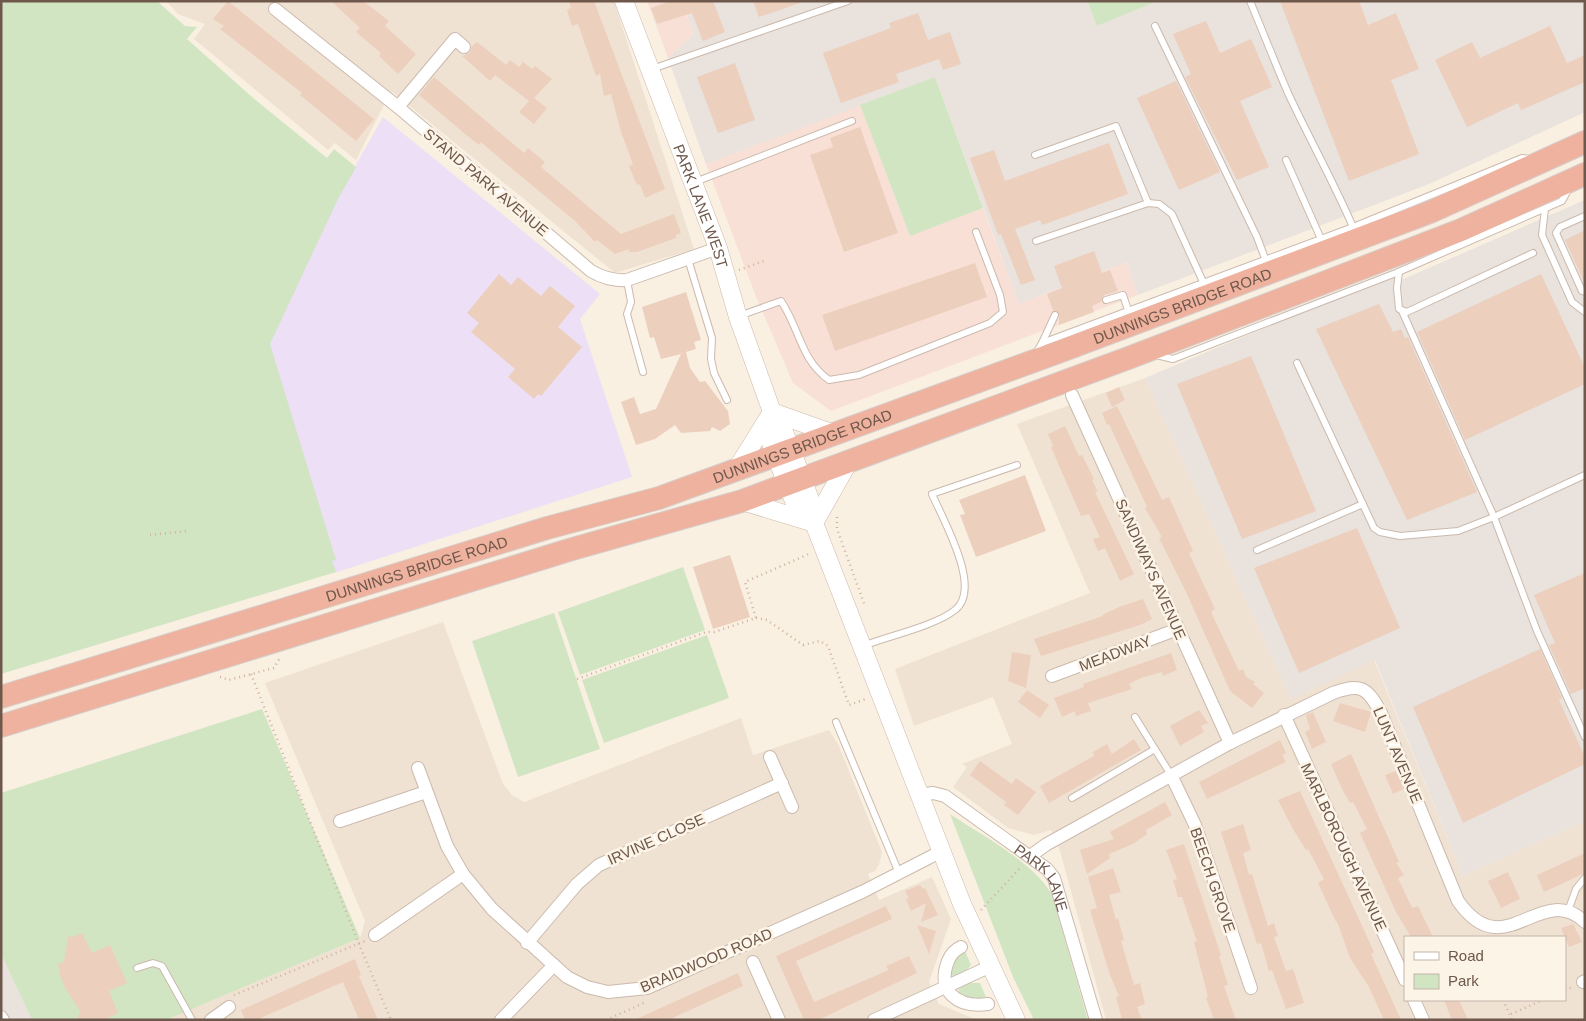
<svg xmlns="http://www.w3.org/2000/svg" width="1586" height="1021" font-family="Helvetica,sans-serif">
  <rect width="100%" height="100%" fill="#f9f0e2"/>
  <g fill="#f0e2d2" fill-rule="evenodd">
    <path d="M166,1H614L694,249L615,273L391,91L356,160L335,143L328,150L194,39L205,24L178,14Z"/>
    <path d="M1145,378L1291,699L1374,660L1463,876L1585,821V1020H1106L1060,851L1051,830L1034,835L1008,828L953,787L967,767L962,764L1012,744L993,697L914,726L895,669L1090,593L1017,424ZM1405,937H1565V1000H1405Z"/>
    <path d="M443,622L503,784L512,795L524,802L741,718L753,755L829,730L838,744L882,852L879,865L875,871L868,874L879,900L932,877L951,919L929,982L939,1004L977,1020H166L360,938L365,921L265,683Z"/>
  </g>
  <g fill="#f9e0d7">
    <path d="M647,1H682L694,34L668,58Z"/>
    <path d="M860,105L910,235L983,208L1019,304L1127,262L1138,295L831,411L793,383L755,294L706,164Z"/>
  </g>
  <g fill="#e9e2dd">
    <path d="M682,1H1087L1097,26L1158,1H1585V112L1429,184L1138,295L1127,262L1019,304L935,77L706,164L668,58L694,34Z"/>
    <path d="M1585,200V821L1463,876L1375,660L1291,699L1145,378L1396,273L1399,281Z"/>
    <path d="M1,954L32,1020H1Z"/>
  </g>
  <path fill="#eddff5" d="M383,117L600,294L580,319L632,477L334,573L260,335Z"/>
  <g fill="#d1e5c3">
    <path d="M1,1H157L185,26L197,27L187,39L252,97L327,158L334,149L356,167L338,199L270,344L336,560L332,561L336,572L1,674Z"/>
    <path d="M1087,1H1158L1097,26Z"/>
    <path d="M935,77L983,208L910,236L860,105Z"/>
    <path d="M683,567L705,630L580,675L558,612Z"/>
    <path d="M554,613L600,749L518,777L472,641Z"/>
    <path d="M707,635L729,698L604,743L582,680Z"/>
    <path d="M262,709L360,938L166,1020H32L1,954V793Z"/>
    <path d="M950,814C981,835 1035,863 1052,895L1088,1020H1034L1013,977Z"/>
    <path d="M965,951L971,965L966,971L953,976L950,974L954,958Z"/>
    <path d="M969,983H980L986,997L977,1000L961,995L958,989Z"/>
  </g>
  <g fill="#eccfbd">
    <path d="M228,1L374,119L356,141L300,95L302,93L220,29L224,26L213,19Z"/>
    <path d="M331,1H363L389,21L385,26L416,54L398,74L379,56L381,53L356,32L360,28Z"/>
    <path d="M569,1H594L665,189L645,198L640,184L637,185L629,166L633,164L621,132L611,94L604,96L600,74L596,76L578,24L572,26L567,10L571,8Z"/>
    <path d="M670,1H713L725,32L703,41L692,13L657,24L651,8Z"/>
    <path d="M753,1H799L800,3L759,17Z"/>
    <path d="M1280,1H1359L1368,25L1396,13L1419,69L1391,80L1419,154L1349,181Z"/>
    <path d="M918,13L928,40L950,32L961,64L943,70L939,59L896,74L899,82L841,103L823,53L891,28L889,23Z"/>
    <path d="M1206,21L1220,53L1251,39L1272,87L1240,101L1269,167L1237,180L1185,77L1191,74L1173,34Z"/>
    <path d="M1550,26L1567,63L1585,55V82L1521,110L1518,103L1467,127L1435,60L1472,42L1480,58Z"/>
    <path d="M477,42L506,65L510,60L519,67L523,62L532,69L535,66L552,79L534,98L547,108L534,124L519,112L529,101L495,75L490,81L462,56L470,53L472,46Z"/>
    <path d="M735,63L755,120L718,133L697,77Z"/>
    <path d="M434,77L524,153L528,148L545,162L541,167L621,234L674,214L681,233L676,235V238L637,252H629V249L615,254L597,240L595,242L575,221L504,162L481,142L479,145L465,134L419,95Z"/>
    <path d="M1176,81L1220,172L1179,190L1137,98Z"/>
    <path d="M860,127L898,233L844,252L810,155L833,147L830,138Z"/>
    <path d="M1109,143L1128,194L1042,225L1040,220L1015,229L1035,280L1021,285L1001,234L998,235L970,158L994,150L1005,181Z"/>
    <path d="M1585,230V284L1565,240Z"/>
    <path d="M1094,251L1102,273L1110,270L1118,291L1104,295L1101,302L1092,306L1094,312L1059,325V313L1053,310L1047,294L1062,288L1054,266Z"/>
    <path d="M975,263L987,297L835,351L822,315Z"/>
    <path d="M499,274L511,285L518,277L541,296L550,286L575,306L558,327L582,347L541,396L538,394L534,399L508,377L515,369L471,332L479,323L467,313Z"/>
    <path d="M1541,274L1585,368V384L1465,440L1417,332Z"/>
    <path d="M686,292L701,340L694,342L696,349L686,352L690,368L700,382L705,381L728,411L730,424L720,431L712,427L710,431L681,433L675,425L655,439L636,445L621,402L634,397L640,414L656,409L681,354L661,359L654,337L650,338L642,307Z"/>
    <path d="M1379,304L1393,332L1401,329L1405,338L1408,337L1477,492L1407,520L1316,329Z"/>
    <path d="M1251,356L1316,511L1242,539L1177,384Z"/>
    <path d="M1119,387L1125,400L1112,407L1106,393Z"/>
    <path d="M1117,406L1162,500L1169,497L1193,551L1189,553L1215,609L1211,612L1239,671L1243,669L1246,677L1255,682L1253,684L1264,693L1252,708L1230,691L1187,594L1159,538L1162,537L1145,508L1147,507L1109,424L1107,425L1102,413Z"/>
    <path d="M1065,426L1079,456L1082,455L1094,479L1092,480L1098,492H1095L1134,574L1120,581L1105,548L1098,551L1093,539L1100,537L1089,514L1081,516L1051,447L1053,446L1048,434Z"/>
    <path d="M1025,475L1046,531L976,557L960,515L965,514L959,500Z"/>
    <path d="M1357,528L1400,628L1299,673L1254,568Z"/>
    <path d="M730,555L750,617L713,629L693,567Z"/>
    <path d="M1585,573V688L1571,694L1549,645L1555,643L1534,595Z"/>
    <path d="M1143,599L1152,619L1140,625L1041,656L1034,639L1103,616L1102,615L1119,607Z"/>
    <path d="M1540,649L1562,698L1559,700L1585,757V764L1463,823L1413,707Z"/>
    <path d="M1012,652L1031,655L1026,688L1008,681Z"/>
    <path d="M1171,653L1177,670L1163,676L1162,672L1141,678L1129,684L1132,689L1088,703L1091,711L1076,716L1075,711L1062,717L1054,698L1084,687L1083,684Z"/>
    <path d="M1027,690L1049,705L1040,718L1018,702Z"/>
    <path d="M1340,703L1371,712L1365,732L1333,721Z"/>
    <path d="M1199,710L1208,723L1201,726L1204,732L1180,746L1170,726Z"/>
    <path d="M1313,712L1326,742L1312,749L1305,732L1310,729L1306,715Z"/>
    <path d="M1134,739L1141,750L1049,803L1040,786L1094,756L1093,752L1107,744L1112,754Z"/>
    <path d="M1280,740L1286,753L1282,755L1286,762L1207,799L1199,782Z"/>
    <path d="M1351,754L1399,862L1396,863L1404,875L1398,878L1412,908L1418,906L1433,937H1411L1396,912L1360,833L1367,829L1353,802L1350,803L1343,791L1331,764Z"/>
    <path d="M980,761L1012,784L1016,778L1036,792L1018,815L1004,805L1006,802L970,775Z"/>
    <path d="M1396,771L1404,789L1393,794L1385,775Z"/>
    <path d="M1300,791L1374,952L1371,954L1401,1020H1384L1369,987L1350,958L1337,921L1336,922L1318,883L1324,879L1308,849L1306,850L1293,829L1278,800Z"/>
    <path d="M1165,802L1172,815L1146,830L1147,834L1133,844L1109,854L1110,858L1087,874L1080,850L1114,839L1110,832Z"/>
    <path d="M1243,824L1251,850L1243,853L1249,875L1252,874L1268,926L1274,923L1278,936L1274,937L1286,971L1293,969L1304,1003L1286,1009L1272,970L1269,971L1261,943L1257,944L1221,832Z"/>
    <path d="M1184,844L1221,955L1219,956L1228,985L1224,986L1236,1020H1214L1206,998L1208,997L1194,942L1197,941L1195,936L1182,897H1178L1173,880L1177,879L1166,850Z"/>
    <path d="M1585,853V873L1544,892L1537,875Z"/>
    <path d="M1113,868L1121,892L1109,895L1116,920L1118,918L1124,940L1121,941L1134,985L1140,983L1145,1004L1137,1007L1142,1020H1122L1116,997L1119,996L1110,975L1090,910L1097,908L1088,877Z"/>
    <path d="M1508,872L1520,899L1501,908L1488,881Z"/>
    <path d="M920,885L923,889L925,888L938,915L921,922L926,903L911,911L906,899L909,898L905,891Z"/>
    <path d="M886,906L892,919L796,961L814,1002L889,970L886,966L909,956L917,973L818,1020H804L776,956Z"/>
    <path d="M1573,924L1582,942L1569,947L1561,928Z"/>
    <path d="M917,925L936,931L929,954Z"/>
    <path d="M82,933L92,953L110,945L127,983L109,991L118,1013L104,1020H77L80,1011L65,988L60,975L58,964L64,962L68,936L72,937Z"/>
    <path d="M355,959L361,975L359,976L378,1020H359L343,982L256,1020H245L241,1010Z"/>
    <path d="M738,973L743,986L668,1020H634Z"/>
    <path d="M1444,1000H1459L1468,1020H1452Z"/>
  </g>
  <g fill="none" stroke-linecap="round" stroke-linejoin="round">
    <defs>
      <g id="lane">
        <path d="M1250,1C1263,32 1275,63 1288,93C1309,138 1333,181 1353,227"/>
        <path d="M1155,26L1257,237L1266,261"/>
        <path d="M652,69L848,1"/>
        <path d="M1035,155L1116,126L1148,203"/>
        <path d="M1286,160L1321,239"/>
        <path d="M695,182L852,121"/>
        <path d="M1545,209L1542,235L1572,302L1585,312"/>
        <path d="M1585,216L1560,227L1556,233L1582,291L1585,292"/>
        <path d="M1036,241L1148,203L1159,204L1172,214L1204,284"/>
        <path d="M688,259L712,338L711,359L714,373L727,400"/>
        <path d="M1399,272L1397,288L1399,309L1407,312L1533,253"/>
        <path d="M627,280L631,302L627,314L643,372"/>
        <path d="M1106,300L1123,295L1128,310"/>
        <path d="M1402,311L1494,517L1537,631L1585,737"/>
        <path d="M739,316L781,301C800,329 800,359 829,380L859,375L990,323L1003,312L1000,295L976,232"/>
        <path d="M1042,343L1055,315"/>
        <path d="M1036,353L1042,343L1353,227L1522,158L1531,159"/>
        <path d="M1156,355L1173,359L1396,273L1562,201L1568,190"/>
        <path d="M1297,363L1374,528L1380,532L1400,536L1458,531L1494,517L1585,475"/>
        <path d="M1257,550L1363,504"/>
        <path d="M863,646C888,636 935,626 955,610C983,589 943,520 932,494L1017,465"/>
        <path d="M1135,717L1171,775"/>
        <path d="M836,722L899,873"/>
        <path d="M1072,798L1155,749"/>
        <path d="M1568,911L1576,889L1585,878"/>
        <path d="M137,968L153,963L162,966L192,1020"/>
      </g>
      <g id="street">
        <path d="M275,9L398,107L591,271C603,278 613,281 627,280L718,248"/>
        <path d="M398,107L455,39L464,47"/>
        <path d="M1072,395L1230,743"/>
        <path d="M1052,676L1178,629"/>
        <path d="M1284,715L1405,980"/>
        <path d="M770,757L792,807"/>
        <path d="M418,768L447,846L463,874L492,909L567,977L587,987L608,992L647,988L862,892L942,851"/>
        <path d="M1171,775L1195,825L1251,988"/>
        <path id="s1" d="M920,795L933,793L945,796L1047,869L1054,878L1096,1020"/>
        <path d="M340,821L426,792"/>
        <path d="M1030,856L1047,844L1230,743L1333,693C1361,683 1367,687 1381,713L1458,901C1505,968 1540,880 1585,922"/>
        <path d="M375,935L463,874"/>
        <path d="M527,943L577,884L599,865L782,783"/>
        <path d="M961,947C954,950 951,954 948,961C936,992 958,1008 988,1004"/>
        <path d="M753,962L779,1020"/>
        <path d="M1583,982L1585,981"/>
        <path d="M1414,1000L1423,1020"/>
        <path d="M1,1017L3,1020"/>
        <path d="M211,1020L229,1007"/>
        <path d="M501,1020L554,965"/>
        <path d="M874,1020L991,966"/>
      </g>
      <g id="secondary">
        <path id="s2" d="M624,1L718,248L738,317L772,412L784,432L802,478L810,500L814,523L962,904L1016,1020"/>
        <path d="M772,412L769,437L775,454L796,506L814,523"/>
        <path d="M772,412L834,434"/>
        <path d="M736,470L769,417"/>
        <path d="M742,501L811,522"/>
        <path d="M814,523L849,461"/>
      </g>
      <g id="highway">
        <path id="s3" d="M1,697L547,528L659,498L1064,350L1430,212L1585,142"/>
        <path d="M1,726L569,550L742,501L1131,357L1461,230L1585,174"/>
      </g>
    </defs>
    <use href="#lane" stroke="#cbbaad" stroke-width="8"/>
    <use href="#street" stroke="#cbbaad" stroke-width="14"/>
    <use href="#secondary" stroke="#cebaab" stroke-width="19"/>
    <use href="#highway" stroke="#d6d0cd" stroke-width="24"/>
    <g stroke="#d0b2a1" stroke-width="2.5" stroke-dasharray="1 4" stroke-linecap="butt">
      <path d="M739,270L764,261"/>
      <path d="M837,517V529L865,606"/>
      <path d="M150,535L188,531"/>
      <path d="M756,618L767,620L803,645L820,641L828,646L849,705L866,699"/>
      <path d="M251,674L359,944L391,1020"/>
      <path d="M220,677L229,680L274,668L280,658"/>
      <path d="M577,679L706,632H714L756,618L745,582L811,553"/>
      <path d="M981,910L1021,867"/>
      <path d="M1565,990L1573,987"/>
      <path d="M234,995L365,941"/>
      <path d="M1503,1000L1512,1020"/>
      <path d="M1511,1014L1543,1000"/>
      <path d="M606,1020L646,1002"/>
    </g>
    <use href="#lane" stroke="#fff" stroke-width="6"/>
    <use href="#street" stroke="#fff" stroke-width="12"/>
    <use href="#secondary" stroke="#fff" stroke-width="18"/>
    <use href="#highway" stroke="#eeb29f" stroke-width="22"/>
  </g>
  <g text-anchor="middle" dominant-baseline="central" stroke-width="5" stroke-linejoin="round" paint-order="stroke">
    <g font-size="15" fill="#6e574b" stroke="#fdf4e8">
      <text transform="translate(486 182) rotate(40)">STAND PARK AVENUE</text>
      <text stroke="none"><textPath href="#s2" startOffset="219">PARK LANE WEST</textPath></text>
      <text stroke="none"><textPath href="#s3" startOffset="1245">DUNNINGS BRIDGE ROAD</textPath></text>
      <text stroke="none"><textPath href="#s3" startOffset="840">DUNNINGS BRIDGE ROAD</textPath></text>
      <text stroke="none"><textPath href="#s3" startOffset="435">DUNNINGS BRIDGE ROAD</textPath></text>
      <text transform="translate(1151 569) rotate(66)">SANDIWAYS AVENUE</text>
      <text transform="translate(1115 653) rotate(-21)">MEADWAY</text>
      <text transform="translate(1398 755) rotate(67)">LUNT AVENUE</text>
      <text transform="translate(656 839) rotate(-24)">IRVINE CLOSE</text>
      <text transform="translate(1344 847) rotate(65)">MARLBOROUGH AVENUE</text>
      <text stroke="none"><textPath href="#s1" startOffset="155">PARK LANE</textPath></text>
      <text transform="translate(1213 880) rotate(71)">BEECH GROVE</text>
      <text transform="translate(706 960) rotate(-23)">BRAIDWOOD ROAD</text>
    </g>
  </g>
  <rect width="1586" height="1021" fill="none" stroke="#6e574b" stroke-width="5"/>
  <rect x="1404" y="936" width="162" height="65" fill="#fdf4e8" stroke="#c4b5a9"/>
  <rect x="1414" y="952" width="25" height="8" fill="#ffffff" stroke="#c4b5a9"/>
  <text x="1448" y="961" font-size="15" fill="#6e574b">Road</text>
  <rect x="1414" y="974" width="25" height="15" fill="#d1e5c3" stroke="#c4b5a9"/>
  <text x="1448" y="986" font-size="15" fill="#6e574b">Park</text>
</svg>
